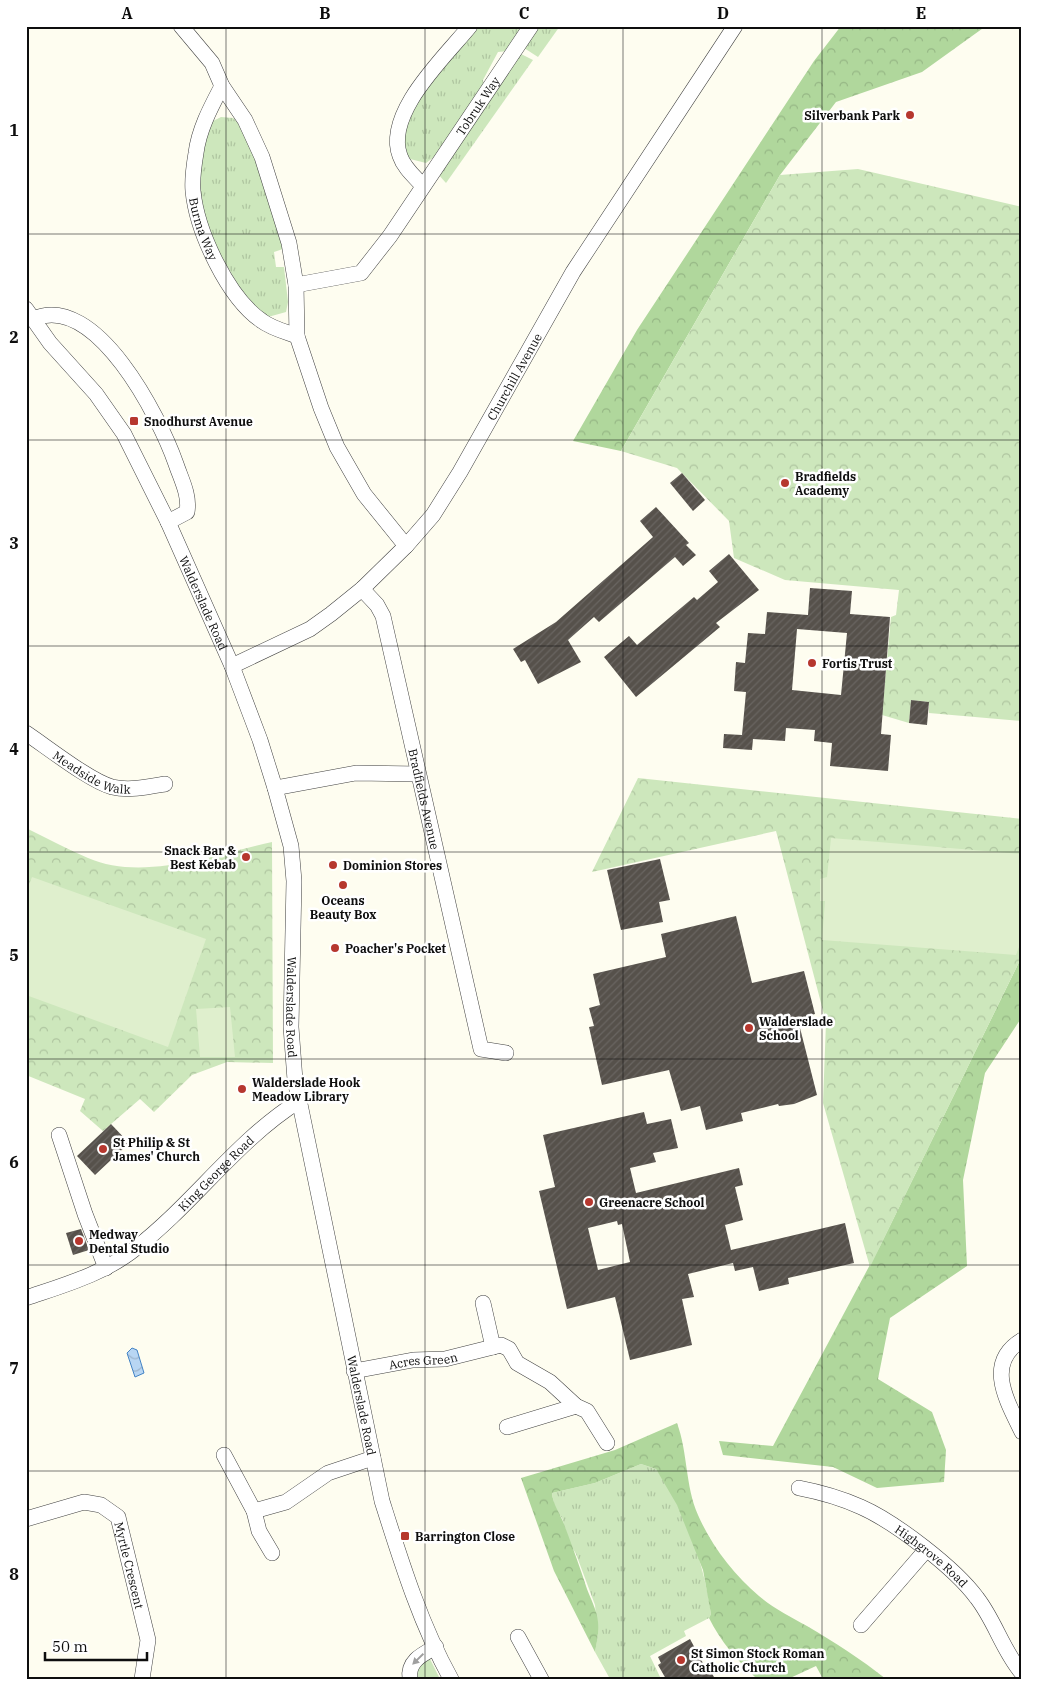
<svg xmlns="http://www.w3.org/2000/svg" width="1048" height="1705" font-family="'IBM Plex Serif',serif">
  <defs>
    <pattern id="grass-tufts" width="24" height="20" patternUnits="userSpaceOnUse" patternTransform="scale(1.25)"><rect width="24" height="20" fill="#cde7bc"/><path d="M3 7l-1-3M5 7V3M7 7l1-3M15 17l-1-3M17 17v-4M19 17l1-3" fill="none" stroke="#afc5a0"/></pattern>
    <pattern id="forest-crowns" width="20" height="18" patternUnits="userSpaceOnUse" patternTransform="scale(1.25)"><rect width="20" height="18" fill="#b0d79c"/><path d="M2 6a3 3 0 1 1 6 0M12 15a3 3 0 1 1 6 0" fill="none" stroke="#96b785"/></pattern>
    <pattern id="park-crowns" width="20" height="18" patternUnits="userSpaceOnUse" patternTransform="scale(1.25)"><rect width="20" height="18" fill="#cde7bc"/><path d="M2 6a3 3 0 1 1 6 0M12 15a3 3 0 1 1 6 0" fill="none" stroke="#afc5a0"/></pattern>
    <pattern id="water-waves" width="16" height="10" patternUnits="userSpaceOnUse" patternTransform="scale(1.25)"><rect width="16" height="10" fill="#b8d6f3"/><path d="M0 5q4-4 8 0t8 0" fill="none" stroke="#9db6cf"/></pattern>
    <pattern id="building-hatch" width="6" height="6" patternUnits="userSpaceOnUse" patternTransform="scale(1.25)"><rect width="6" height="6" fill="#56514b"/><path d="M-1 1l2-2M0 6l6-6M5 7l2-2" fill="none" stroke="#696561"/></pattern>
  </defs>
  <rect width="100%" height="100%" fill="#fefdf0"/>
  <g fill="url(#grass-tufts)">
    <path d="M477,26H521V34L508,51L498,52L483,80L484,86L438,154L426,163L410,159L403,148L407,114Z"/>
    <path d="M539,26H560L538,57L524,48Z"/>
    <path d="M519,53L533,60L446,183L437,173Z"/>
    <path d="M221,117L233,118L241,125L271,198L283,249L274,252L276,267H284L288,302L286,312L268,317L250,305L217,249L206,222L200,192V153L209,123Z"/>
    <path d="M641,1464L656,1469C686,1511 704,1563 711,1614L709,1618L684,1631L686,1636L650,1656L661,1679H610L595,1652L598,1635L595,1605L576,1554L570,1544L562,1518L555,1509L552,1493L595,1483Z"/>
    <path d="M428,1655L440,1679H415L417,1660Z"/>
  </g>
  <g fill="url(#forest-crowns)">
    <path d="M841,26H986L922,72L836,102L780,175L621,451L573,441L637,330L814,61Z"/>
    <path d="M1022,956V1017L985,1073L963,1180L967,1266L890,1318L878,1379L932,1412L946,1450L944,1482L877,1488L833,1467L723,1455L719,1441L773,1446L880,1246Z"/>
    <path d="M677,1423C688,1453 685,1485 698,1515C711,1545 734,1575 759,1596C773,1608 791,1617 807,1626C834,1642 861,1659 886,1679H823L816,1666L788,1679L755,1677C736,1659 721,1642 709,1618L711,1614L703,1570L677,1505L656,1469L641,1464L595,1483L552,1493C553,1505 560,1513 564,1524C572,1546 580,1567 587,1589C591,1600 597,1610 598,1622C599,1632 597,1642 595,1652L554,1571L521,1478L615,1450Z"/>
  </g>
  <g fill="url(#park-crowns)">
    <path d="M858,169L1022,207V721L929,713V702L911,700L909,723L882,715L891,617L896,615L899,590L785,580L734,558L729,521L677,468L621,451L780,175Z"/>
    <path d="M638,778L1022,819V956L870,1267L823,1103L826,1022L776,831L592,872Z"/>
    <path d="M26,828C47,838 67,849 88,858C142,882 218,854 272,842L273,1063L227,1062L192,1075L154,1112L140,1099L103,1131L80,1111L85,1099L26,1075Z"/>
  </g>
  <g fill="#dfefcd">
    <path d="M831,838L1022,854V939L1016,955L822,940L825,901H820V879L827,877Z"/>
    <path d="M32,877L206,939L168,1047L26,995V892Z"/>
    <path d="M230,1007L235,1057H200L196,1009Z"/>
  </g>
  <path fill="url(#water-waves)" stroke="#4383c5" d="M132,1348L137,1350L144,1373L135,1377L127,1353Z"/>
  <g fill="url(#building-hatch)" fill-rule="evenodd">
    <path d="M682,473L705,500L693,511L670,483Z"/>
    <path d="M656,507L689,543L686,545L696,555L683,566L675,557L599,622L594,617L568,640L581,662L538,684L525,660L521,662L513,649L556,622L653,537L640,521Z"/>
    <path d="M729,554L759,590L716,623L720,627L636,697L604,657L629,636L637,645L694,597L697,600L718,582L709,571Z"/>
    <path d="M810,588L852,591L850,614L890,617L881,734L891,735L888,771L830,766L832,743L814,741L815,730L786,728L785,741L753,739L752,750L723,748L724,734L742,735L746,692L734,691L736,662L745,663L748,633L765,634L767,612L808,615ZM797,629L847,633L841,695L792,690Z"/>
    <path d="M911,700L929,702L927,725L909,723Z"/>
    <path d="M660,859L670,900L659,902L663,922L621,930L607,870Z"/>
    <path d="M736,916L752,983L804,971L815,1014L811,1015L813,1021L799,1024L817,1095L794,1104L779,1106L778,1104L741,1113L743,1121L706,1130L700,1106L681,1111L669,1070L602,1085L589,1027L594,1026L589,1008L600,1005L593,974L666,957L661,934Z"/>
    <path d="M644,1112L647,1124L671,1119L678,1148L653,1153L656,1162L630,1168L636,1193L739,1168L743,1185L735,1187L743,1220L725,1225L731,1250L845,1223L854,1263L788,1278L789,1284L759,1291L753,1267L735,1271L733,1263L688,1274L694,1297L682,1299L692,1345L630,1360L615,1297L567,1309L539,1191L555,1187L543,1135ZM617,1221L618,1225L622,1224L630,1262L598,1270L588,1228Z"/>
    <path d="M111,1124L129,1143L95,1175L77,1156Z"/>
    <path d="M81,1229L89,1250L73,1255L66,1233Z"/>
    <path d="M690,1639L704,1665L707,1664L715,1679H666L658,1665L661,1663L658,1657Z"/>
  </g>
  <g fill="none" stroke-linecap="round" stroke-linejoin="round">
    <defs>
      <g id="minor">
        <path d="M181,26L212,63L222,86L245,120L262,157L289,243L296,285L297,336L321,408L337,447L364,494L406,546"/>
        <path id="s1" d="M222,86C211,107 199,129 196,153C194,165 192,180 193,191C197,232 228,298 262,321C271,328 286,332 297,336"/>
        <path d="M423,186C415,177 404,168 400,156C384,113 445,57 470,26"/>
        <path id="s2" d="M296,285L361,273L390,236L531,26"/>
        <path id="s3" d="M26,309L50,343L96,394L124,434L168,522L232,666L260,740L275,788L291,846L294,881L291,1027L295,1080L382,1501C401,1561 420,1623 451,1679"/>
        <path d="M33,319C96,291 160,418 176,464C181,479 190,495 187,512L168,522"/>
        <path id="s4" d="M362,589L377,605L383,616L481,1049L506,1053"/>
        <path id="s5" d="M232,666L310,629L331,614L362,589L406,546L433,515L460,472L573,272L735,26"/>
        <path id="s6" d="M26,733C47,747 90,781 112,787C129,791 148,787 165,784"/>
        <path d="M275,788L356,773L418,774"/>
        <path d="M59,1135L85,1214L106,1268"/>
        <path id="s7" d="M26,1298C64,1285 104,1274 136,1248C194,1203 237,1140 299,1101"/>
        <path d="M483,1303L493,1347"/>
        <path d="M1022,1340C984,1363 1007,1401 1022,1432"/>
        <path id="s8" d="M354,1371L413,1360L445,1359L501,1345L509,1349L517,1363L550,1382L576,1406L587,1411L607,1443"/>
        <path d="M507,1427L576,1406"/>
        <path d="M224,1455L254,1511L259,1531L272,1553"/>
        <path id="s9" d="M799,1488C820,1492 841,1498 861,1507C895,1522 955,1568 977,1598C995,1621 1003,1651 1022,1673"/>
        <path d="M254,1511L286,1502L328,1473L373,1458"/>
        <path id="s10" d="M26,1519L84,1502L101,1505L118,1517L148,1640L142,1679"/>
        <path d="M861,1625L926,1550"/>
        <path d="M518,1637L541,1679"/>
        <path d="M410,1679C407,1661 423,1654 436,1647"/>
      </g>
    </defs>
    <use href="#minor" stroke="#414141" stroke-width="16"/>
    <use href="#minor" stroke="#fff" stroke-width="15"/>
  </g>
  <defs><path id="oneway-solid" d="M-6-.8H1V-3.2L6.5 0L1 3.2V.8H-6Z" transform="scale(1.25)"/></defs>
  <use fill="#9f9f9f" href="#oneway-solid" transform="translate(418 1659) rotate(136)"/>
  <path fill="none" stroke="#0e0e0e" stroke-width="1" stroke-opacity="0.55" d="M226,26V1679M425,26V1679M623,26V1679M822,26V1679M26,234H1022M26,440H1022M26,646H1022M26,852H1022M26,1059H1022M26,1265H1022M26,1471H1022"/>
  <g fill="#b6372e" stroke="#fff" stroke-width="2">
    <circle cx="910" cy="115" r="5"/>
    <rect x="129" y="416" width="10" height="10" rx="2.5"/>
    <circle cx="785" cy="483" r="5"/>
    <circle cx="812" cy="663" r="5"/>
    <circle cx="246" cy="857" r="5"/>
    <circle cx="333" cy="865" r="5"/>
    <circle cx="343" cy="885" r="5"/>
    <circle cx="335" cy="948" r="5"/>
    <circle cx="749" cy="1028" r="5"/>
    <circle cx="242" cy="1089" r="5"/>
    <circle cx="103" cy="1149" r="5"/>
    <circle cx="589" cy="1202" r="5"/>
    <circle cx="79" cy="1241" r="5"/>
    <rect x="400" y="1531" width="10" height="10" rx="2.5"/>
    <circle cx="681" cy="1660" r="5"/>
  </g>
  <g text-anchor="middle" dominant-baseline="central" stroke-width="5" stroke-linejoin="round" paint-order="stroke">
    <g font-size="12" fill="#0e0e0e" stroke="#fff">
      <text stroke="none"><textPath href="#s2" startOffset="270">Tobruk Way</textPath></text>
      <text stroke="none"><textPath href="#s1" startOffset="150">Burma Way</textPath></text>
      <text stroke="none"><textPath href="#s5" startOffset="415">Churchill Avenue</textPath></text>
      <text stroke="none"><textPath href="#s3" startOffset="346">Walderslade Road</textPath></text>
      <text stroke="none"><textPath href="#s6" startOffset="78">Meadside Walk</textPath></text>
      <text stroke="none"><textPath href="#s4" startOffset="222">Bradfields Avenue</textPath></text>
      <text stroke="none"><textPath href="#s3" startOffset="766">Walderslade Road</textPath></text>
      <text stroke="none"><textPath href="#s7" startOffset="231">King George Road</textPath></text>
      <text stroke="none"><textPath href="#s8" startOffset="70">Acres Green</textPath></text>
      <text stroke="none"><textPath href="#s3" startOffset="1171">Walderslade Road</textPath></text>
      <text stroke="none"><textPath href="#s9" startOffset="151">Highgrove Road</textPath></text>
      <text stroke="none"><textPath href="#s10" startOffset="148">Myrtle Crescent</textPath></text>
    </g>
    <g font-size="12" font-weight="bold" fill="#0e0e0e" stroke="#fff" text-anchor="start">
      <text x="900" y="115" text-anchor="end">Silverbank Park</text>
      <text x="144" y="421">Snodhurst Avenue</text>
      <text x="795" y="476">Bradfields<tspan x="795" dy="14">Academy</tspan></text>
      <text x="822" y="663">Fortis Trust</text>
      <text x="236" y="850" text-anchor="end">Snack Bar &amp;<tspan x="236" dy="14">Best Kebab</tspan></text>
      <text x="343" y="865">Dominion Stores</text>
      <text x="343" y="900" text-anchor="middle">Oceans<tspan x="343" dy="14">Beauty Box</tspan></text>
      <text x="345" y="948">Poacher's Pocket</text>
      <text x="759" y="1021">Walderslade<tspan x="759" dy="14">School</tspan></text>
      <text x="252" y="1082">Walderslade Hook<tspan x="252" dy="14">Meadow Library</tspan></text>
      <text x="113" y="1142">St Philip &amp; St<tspan x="113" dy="14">James' Church</tspan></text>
      <text x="599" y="1202">Greenacre School</text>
      <text x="89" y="1234">Medway<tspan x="89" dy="14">Dental Studio</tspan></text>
      <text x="415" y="1536">Barrington Close</text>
      <text x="691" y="1653">St Simon Stock Roman<tspan x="691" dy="14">Catholic Church</tspan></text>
    </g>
  </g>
  <rect width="1048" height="1705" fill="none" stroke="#ffffff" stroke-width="55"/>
  <path d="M45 1652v8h102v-8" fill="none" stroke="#0e0e0e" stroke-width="2.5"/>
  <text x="52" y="1652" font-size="15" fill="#0e0e0e" stroke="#ffffff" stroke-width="4" paint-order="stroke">50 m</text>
  <rect x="28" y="28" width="992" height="1650" fill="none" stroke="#0e0e0e" stroke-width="2"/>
  <g font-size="16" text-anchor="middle" font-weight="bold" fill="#0e0e0e">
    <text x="127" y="19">A</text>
    <text x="325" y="19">B</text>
    <text x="524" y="19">C</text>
    <text x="723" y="19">D</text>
    <text x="921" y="19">E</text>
    <text x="14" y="136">1</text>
    <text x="14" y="343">2</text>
    <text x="14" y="549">3</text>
    <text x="14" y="755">4</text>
    <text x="14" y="961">5</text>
    <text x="14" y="1168">6</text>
    <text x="14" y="1374">7</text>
    <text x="14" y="1580">8</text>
  </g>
</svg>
